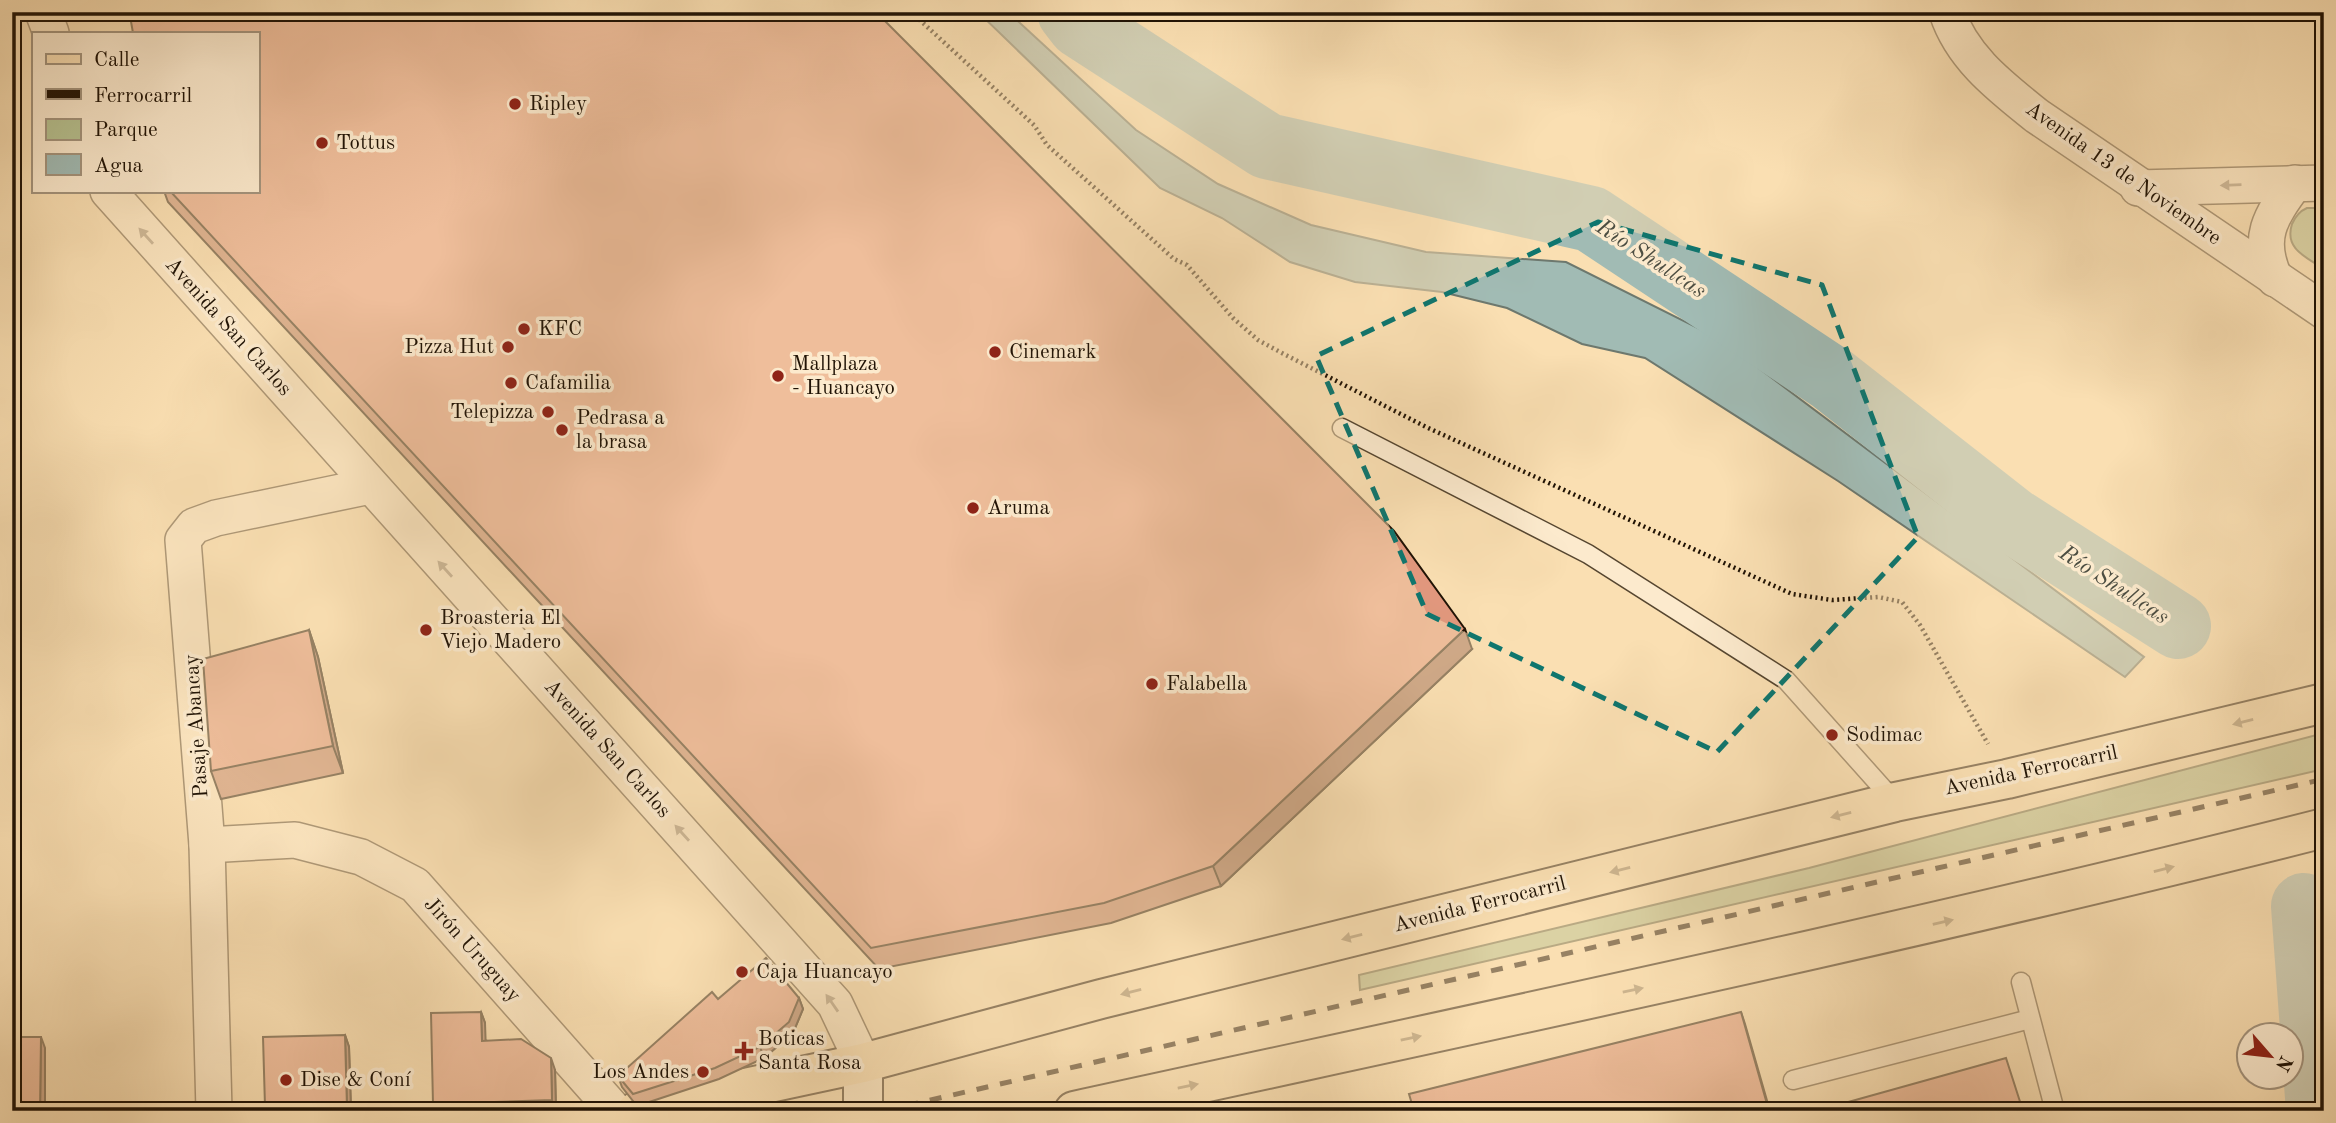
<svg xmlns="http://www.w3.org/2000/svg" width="2336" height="1123" font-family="'Old Standard TT',serif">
  <rect width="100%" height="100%" fill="#fadfb2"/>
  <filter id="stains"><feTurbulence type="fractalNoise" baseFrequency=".00286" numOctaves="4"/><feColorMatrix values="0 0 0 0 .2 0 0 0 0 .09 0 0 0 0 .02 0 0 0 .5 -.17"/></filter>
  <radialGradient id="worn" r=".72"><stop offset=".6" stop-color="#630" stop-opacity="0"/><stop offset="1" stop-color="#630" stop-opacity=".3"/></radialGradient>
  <g fill="#b7c392" stroke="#6c6b4c" stroke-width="2">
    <path d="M2307,208H2324V269C2306,257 2284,249 2292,224C2295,217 2300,211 2307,208Z"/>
    <path d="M2324,733V769L1360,990L1359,975L1809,868Z"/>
  </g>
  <path fill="#a1bbb4" stroke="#6d786e" stroke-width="2" d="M978,12H1008L1136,130L1218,184L1311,225L1426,252L1566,262L1720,339L2144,657L2125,677L1838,481L1645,358L1582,344L1507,308L1442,292L1355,282L1290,262L1222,218L1160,188Z"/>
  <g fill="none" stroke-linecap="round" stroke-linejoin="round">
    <g stroke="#a1bbb4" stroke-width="66">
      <path d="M1070,12L1080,25L1267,146L1591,219L1832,379L2012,520L2178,626"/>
      <path d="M2304,906L2319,1111"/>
    </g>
    <defs>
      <g id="lane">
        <path d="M1342,428L1588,554L1786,680L1895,802"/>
        <path d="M2021,982L2055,1111"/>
        <path d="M1793,1080L2030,1019"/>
      </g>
      <g id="street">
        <path d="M43,12L51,33"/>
        <path d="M1947,12C1962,58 2001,87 2037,116L2324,311"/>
        <path d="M2138,188L2324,183"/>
        <path d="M108,191L835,1004L863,1063"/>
        <path d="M2275,279C2256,238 2270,217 2295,183"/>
        <path d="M207,845L295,840L361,857L415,885L615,1111"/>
        <path d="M214,1111L207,845L183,540L194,526L216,518L370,486"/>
      </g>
      <path id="secondary" d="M863,1063V1111"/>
      <g id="primary">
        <path d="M637,1111L863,1063L1101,999L1895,802L2007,779L2324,703"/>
        <path d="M1074,1111C1491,1020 1909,933 2324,828"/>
      </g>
    </defs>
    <use href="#lane" stroke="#564630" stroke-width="21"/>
    <use href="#street" stroke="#564630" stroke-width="38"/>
    <use href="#secondary" stroke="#201305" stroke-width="42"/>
    <use href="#primary" stroke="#201305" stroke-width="42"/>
    <path stroke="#201305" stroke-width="4.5" stroke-dasharray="2 3.5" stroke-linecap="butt" d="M911,12L1034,125L1047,145L1174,259L1187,265L1233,318L1258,340L1280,352L1426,427L1792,594L1832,600L1878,597L1902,602L1920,625L1988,744"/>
    <use href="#lane" stroke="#fceacd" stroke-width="18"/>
    <use href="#street" stroke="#fceacd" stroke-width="35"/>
    <use href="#secondary" stroke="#fceacd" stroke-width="38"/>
    <use href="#primary" stroke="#fadfb2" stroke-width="38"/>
    <path stroke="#201305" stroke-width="5" stroke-dasharray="12 12" stroke-linecap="butt" d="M883,1111L2324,779"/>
  </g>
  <g fill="#c2836c" stroke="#201305" stroke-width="2">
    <path d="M164,191H257L1472,649L1221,886L1111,923L879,969L168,202Z"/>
    <path d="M309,630L318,657L343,773L221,799L211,771Z"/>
    <path d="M799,998L803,1009L793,1033L764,1058L719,1079L637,1106L622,1087L618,1076L718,999Z"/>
    <path d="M481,1012L485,1023V1040L555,1070L556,1111H436L433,1104Z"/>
    <path d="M345,1035L349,1047L351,1111H267L265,1106Z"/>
  </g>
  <g fill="#9e6a58" stroke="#201305" stroke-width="2">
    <path d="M1465,629L1472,649L1221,886L1213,866Z"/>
    <path d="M309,630L318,657L343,773L333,746Z"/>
    <path d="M799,998L803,1009L793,1033L764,1058L760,1047Z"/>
    <path d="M481,1012L485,1023L486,1052L482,1041Z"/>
    <path d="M1741,1012L1745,1024L1770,1111H1769Z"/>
    <path d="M345,1035L349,1047L351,1111H348L347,1108Z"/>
    <path d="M41,1037L45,1048V1111H40Z"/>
    <path d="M551,1058L555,1070L556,1111L552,1100Z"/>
  </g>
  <g fill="#e2987e" stroke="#201305" stroke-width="2">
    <path d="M132,12H876L1394,531L1465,629L1213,866L1104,903L871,948L170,191H257V33H133L130,16Z"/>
    <path d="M309,630L333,746L211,771L203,659Z"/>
    <path d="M766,958L799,998L789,1022L760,1047L715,1068L633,1094L618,1076L712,992L718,999Z"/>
    <path d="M481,1012L482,1041L521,1039L551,1058L552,1100L433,1104L431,1013Z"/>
    <path d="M1741,1012L1769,1111H1414L1409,1094Z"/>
    <path d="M345,1035L347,1108L301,1109L300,1105L265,1106L263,1037Z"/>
    <path d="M12,1037H41L40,1111H12Z"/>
    <path d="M2006,1058L2023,1111H1816Z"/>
  </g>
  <defs><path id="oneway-solid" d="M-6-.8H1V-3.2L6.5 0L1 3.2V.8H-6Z" transform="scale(1.75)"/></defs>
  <g fill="#998973">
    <use href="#oneway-solid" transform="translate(2231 185) rotate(178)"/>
    <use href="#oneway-solid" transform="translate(146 236) rotate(-132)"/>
    <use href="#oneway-solid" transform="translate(445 569) rotate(-132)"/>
    <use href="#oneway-solid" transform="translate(682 833) rotate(-132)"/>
    <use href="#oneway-solid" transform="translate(832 1003) rotate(-125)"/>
  </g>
  <g fill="#988364">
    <use href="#oneway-solid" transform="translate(2243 722) rotate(166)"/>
    <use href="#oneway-solid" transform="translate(1841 815) rotate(166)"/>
    <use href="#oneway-solid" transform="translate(2164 869) rotate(-14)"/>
    <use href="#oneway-solid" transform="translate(1620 870) rotate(166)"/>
    <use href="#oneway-solid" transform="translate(1943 922) rotate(-13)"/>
    <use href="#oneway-solid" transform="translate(1352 937) rotate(166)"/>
    <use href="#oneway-solid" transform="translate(1633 990) rotate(-12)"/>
    <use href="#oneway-solid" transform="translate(1131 992) rotate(166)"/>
    <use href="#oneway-solid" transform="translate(1411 1038) rotate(-12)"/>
    <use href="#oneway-solid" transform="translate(1188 1086) rotate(-12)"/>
  </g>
  <path d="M0 0H2336V1123H0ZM1598,222L1822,285L1918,537L1717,752L1427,614L1316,356Z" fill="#fadfb2" fill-opacity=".55" fill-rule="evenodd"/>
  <path fill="none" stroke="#0f766e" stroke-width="5" stroke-dasharray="14 9" stroke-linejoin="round" d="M1598,222L1822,285L1918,537L1717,752L1427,614L1316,356Z"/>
  <g fill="#8f2418" stroke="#fceacd" stroke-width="2.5">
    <circle cx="515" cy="104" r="7"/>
    <circle cx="322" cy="143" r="7"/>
    <circle cx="524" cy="329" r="7"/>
    <circle cx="508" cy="347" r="7"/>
    <circle cx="995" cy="352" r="7"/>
    <circle cx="778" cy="376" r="7"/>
    <circle cx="511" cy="383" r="7"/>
    <circle cx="548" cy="412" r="7"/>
    <circle cx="562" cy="430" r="7"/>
    <circle cx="973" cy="508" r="7"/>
    <circle cx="426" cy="630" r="7"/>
    <circle cx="1152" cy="684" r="7"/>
    <circle cx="1832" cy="735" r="7"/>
    <circle cx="742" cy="972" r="7"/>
    <path d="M740.5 1040.5h7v7h7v7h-7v7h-7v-7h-7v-7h7z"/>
    <circle cx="703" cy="1072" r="7"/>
    <circle cx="286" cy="1080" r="7"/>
  </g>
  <g text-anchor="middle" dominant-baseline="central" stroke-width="7" stroke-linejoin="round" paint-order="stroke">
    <g font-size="21" fill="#201305" stroke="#fceacd" text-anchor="start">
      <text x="529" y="104">Ripley</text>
      <text x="336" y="143">Tottus</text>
      <text x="538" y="329">KFC</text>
      <text x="494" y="347" text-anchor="end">Pizza Hut</text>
      <text x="1009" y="352">Cinemark</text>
      <text x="792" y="364">Mallplaza<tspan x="792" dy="24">- Huancayo</tspan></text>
      <text x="525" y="383">Cafamilia</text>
      <text x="534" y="412" text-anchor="end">Telepizza</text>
      <text x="576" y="418">Pedrasa a<tspan x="576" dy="24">la brasa</tspan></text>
      <text x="987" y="508">Aruma</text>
      <text x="440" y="618">Broasteria El<tspan x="440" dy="24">Viejo Madero</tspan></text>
      <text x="1166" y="684">Falabella</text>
      <text x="1846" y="735">Sodimac</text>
      <text x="756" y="972">Caja Huancayo</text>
      <text x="758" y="1039">Boticas<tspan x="758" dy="24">Santa Rosa</tspan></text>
      <text x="689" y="1072" text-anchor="end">Los Andes</text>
      <text x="300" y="1080">Dise &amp; Coní</text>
    </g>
    <g font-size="21" fill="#201305" stroke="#fceacd">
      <text transform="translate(2123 174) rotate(35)">Avenida 13 de Noviembre</text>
      <text transform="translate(228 327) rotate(48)">Avenida San Carlos</text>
      <text transform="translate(197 726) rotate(-94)">Pasaje Abancay</text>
      <text transform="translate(607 749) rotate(48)">Avenida San Carlos</text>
      <text transform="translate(2031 771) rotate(-12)">Avenida Ferrocarril</text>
      <text transform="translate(1480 905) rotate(-14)">Avenida Ferrocarril</text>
      <text transform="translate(472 950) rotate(48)">Jirón Uruguay</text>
    </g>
    <g font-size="23" font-style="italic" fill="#4d4e42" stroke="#fceacd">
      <text transform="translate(1651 259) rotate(33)">Río Shullcas</text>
      <text transform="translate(2114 585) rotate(33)">Río Shullcas</text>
    </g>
  </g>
  <rect width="2336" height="1123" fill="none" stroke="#fadfb2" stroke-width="42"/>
  <rect x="14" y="14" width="2308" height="1095" fill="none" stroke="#201305" stroke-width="3.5"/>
  <rect x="21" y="21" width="2294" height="1081" fill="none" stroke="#201305" stroke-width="2"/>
  <rect x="32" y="32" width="228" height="161" fill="#fceacd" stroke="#a4947d" stroke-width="2"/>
  <rect x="46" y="54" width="35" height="10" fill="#fadfb2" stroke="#a4947d" stroke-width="2"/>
  <text x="94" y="66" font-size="21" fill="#201305">Calle</text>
  <rect x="46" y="89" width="35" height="10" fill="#201305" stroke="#a4947d" stroke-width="2"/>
  <text x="94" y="102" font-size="21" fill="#201305">Ferrocarril</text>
  <rect x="46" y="119" width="35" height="21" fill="#b7c392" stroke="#a4947d" stroke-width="2"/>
  <text x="94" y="136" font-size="21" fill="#201305">Parque</text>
  <rect x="46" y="154" width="35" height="21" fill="#a1bbb4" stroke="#a4947d" stroke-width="2"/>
  <text x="94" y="172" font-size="21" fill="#201305">Agua</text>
  <g transform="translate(2270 1056) rotate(118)"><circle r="33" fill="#fceacd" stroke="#a4947d" stroke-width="2"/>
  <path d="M0-5L12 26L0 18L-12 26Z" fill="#8f2418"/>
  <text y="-10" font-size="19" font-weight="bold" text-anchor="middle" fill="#201305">N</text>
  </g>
  <rect width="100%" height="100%" filter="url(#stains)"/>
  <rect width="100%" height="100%" fill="url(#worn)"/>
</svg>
